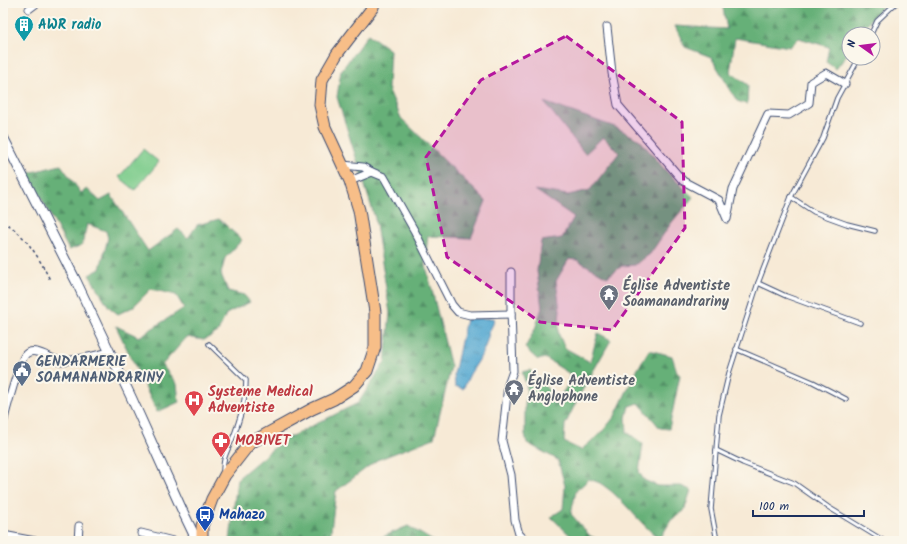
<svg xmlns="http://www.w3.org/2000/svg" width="907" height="544" font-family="Kalam,sans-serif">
  <defs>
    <pattern id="forest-firs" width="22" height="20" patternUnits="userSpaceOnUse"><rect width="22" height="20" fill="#66b078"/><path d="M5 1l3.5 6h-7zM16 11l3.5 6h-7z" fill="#539066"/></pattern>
    <pattern id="water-ripples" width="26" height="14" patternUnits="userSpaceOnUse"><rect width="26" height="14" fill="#56a9d1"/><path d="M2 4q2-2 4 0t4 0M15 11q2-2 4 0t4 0" fill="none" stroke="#468aad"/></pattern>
  </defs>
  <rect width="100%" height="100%" fill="#fbf7ec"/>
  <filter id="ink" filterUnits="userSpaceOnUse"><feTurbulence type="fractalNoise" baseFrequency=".025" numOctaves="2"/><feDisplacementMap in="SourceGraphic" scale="8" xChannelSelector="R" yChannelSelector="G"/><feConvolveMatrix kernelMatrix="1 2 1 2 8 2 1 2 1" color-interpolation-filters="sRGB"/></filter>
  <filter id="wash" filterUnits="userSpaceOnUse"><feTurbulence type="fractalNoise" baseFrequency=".012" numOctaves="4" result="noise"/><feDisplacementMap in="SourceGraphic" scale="16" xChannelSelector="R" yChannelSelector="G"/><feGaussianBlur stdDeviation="0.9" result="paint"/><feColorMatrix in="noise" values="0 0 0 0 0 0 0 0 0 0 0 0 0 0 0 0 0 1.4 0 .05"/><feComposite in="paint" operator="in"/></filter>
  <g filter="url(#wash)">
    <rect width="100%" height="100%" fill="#f7ead6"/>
    <g fill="url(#forest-firs)" stroke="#40706b">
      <path d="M722,3H885L866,25L861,34H849V52L836,69L826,62L829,47L799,38L790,47L735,38L730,72L748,85L747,104L737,101L711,57L685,47L675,26L727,29Z"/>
      <path d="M368,34L390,50L388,88L401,118L486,201L471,238L428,236L425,262L451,367L434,438L377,460L336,491L330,538L372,541H230L237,479L282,441L358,403L385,362L390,313L375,218L337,97L341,71Z"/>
      <path d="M544,102L615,127L640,140L666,171L693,197L672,222L650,254L635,265L622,266L607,277L577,260L569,259L556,281L560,310L558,333L565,348L590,362L598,333L611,340L579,396L565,425L564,442L581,450L602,432L615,416L636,372L649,350L672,356L677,372L680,375L669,429L660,428L639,403L629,406L626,418L627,432L643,444L639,472L644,480L658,486H681L691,490L684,511L671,520L660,539C639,524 625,500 603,485C599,482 594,481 589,479L576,491L571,514L590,536L602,541H576L551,517L563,509L565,486L558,460L527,443L525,435V406L527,387L522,372L530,370L551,393L554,405L567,386L570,374L545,358L538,360L525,348L535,329L542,308L537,271L541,241L562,238L574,217L535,190L568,195L590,190L619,153L603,137L585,154Z"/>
      <path d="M61,165L81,193L87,189L100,201L111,195L148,251L178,229L188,238L197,225L219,219L242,240L225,258L221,274L228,291L244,295L250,302L226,314L218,332L204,340L187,337L162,365L177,384L179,402L157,412L116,326L139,337L184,308L176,295L151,289L133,307L118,314L109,307L89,275L100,269L108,238L106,231L87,224L82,245L69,250L28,173Z"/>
      <path d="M408,526L433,541H373Z"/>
    </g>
    <path fill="#7ecc8c" stroke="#4c7e75" d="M143,149L159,162L135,190L119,177Z"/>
    <path fill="url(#water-ripples)" stroke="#386c98" d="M494,318L493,324L490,330L485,347L479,360L470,374L463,389L455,386L454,374L466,319Z"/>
  </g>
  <g filter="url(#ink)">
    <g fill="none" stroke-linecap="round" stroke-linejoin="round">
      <defs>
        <g id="service">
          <path d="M871,34L877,21L896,3"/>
          <path d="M791,197L814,212L847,224L875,231"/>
          <path d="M758,283L786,296L860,323"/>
          <path d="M209,344L246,380C246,401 240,420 232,440C226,454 223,457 223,473"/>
          <path d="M736,349L813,382L846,399"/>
          <path d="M716,450L743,463L794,483L828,507L884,541"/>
          <path d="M717,541L711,509L719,415L729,373L758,283L791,197L823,138L837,98L859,58"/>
        </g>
        <g id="minor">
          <path d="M29,9L37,3"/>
          <path d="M607,27L612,73L618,105L683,181L719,200L727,219L733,189L768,114L789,115L809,103L811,82L826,73L845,84"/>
          <path d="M343,165L363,167L372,172L350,181"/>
          <path d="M372,172L384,177L414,230L452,305L458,312L470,315L511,314"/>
          <path d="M511,272V310L513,371L508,385L502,441L511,475L515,520L519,534L526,541"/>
          <path d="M3,424C5,414 20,358 26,354C35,346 51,360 61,361C73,361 97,355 110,352"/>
          <path d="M141,533L173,541"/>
          <path d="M3,535L35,541"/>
          <path d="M78,541L79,526"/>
        </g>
        <path id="tertiary" d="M3,137L76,281L132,399L183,512L197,541"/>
        <path id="primary" d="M202,541V526L212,499L225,475L250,443L312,409L334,399L354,386L367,371L375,347V312L359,210L350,181L325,127L320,105L322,80L337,54L373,7L374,3"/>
      </defs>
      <use href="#service" stroke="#3c4b70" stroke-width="5.5"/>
      <use href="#minor" stroke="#3c4b70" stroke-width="9"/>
      <use href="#tertiary" stroke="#3c4b70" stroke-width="11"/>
      <use href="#primary" stroke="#3c4b70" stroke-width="13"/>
      <path stroke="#3c4b70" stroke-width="1.5" stroke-dasharray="3 3" stroke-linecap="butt" d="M3,221C27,237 37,254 50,280"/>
      <use href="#service" stroke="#fff" stroke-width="3.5"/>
      <use href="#minor" stroke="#fff" stroke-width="7"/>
      <use href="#tertiary" stroke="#fff" stroke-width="9"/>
      <use href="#primary" stroke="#f7be88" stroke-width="11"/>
    </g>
  </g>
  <path fill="#b5179e" fill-opacity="0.2" stroke="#b5179e" stroke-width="3" stroke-dasharray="8 5" stroke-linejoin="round" d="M566,36L682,122L685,228L612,330L540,322L447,257L426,157L481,80Z"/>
  <defs>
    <symbol id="building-pin" viewBox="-11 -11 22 30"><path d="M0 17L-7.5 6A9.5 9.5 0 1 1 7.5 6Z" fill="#0f9aa8" stroke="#fbf7ec"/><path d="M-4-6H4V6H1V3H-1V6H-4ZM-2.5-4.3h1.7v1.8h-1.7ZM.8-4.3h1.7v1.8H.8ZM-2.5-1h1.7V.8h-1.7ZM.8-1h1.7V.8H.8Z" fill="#fff"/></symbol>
    <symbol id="temple-pin" viewBox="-11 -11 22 30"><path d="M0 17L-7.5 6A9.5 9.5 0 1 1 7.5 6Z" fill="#6b7280" stroke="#fbf7ec"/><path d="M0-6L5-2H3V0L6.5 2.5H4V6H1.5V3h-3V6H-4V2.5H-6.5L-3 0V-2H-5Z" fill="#fff"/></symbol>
    <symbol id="civic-pin" viewBox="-11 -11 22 30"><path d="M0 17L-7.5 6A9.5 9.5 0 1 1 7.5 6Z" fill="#5c6f8a" stroke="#fbf7ec"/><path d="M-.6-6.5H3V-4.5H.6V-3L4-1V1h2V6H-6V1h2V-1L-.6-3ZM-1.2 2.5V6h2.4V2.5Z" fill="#fff"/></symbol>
    <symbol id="hospital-pin" viewBox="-11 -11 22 30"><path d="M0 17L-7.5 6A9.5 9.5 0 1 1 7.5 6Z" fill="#e0444e" stroke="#fbf7ec"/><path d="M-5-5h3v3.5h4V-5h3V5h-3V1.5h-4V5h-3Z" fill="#fff"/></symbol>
    <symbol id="pharmacy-pin" viewBox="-11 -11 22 30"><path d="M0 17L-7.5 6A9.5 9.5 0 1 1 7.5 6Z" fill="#e0444e" stroke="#fbf7ec"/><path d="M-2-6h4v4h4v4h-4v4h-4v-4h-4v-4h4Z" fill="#fff"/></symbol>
    <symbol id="bus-pin" viewBox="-11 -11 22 30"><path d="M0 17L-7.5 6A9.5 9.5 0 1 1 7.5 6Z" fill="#1a4fb4" stroke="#fbf7ec"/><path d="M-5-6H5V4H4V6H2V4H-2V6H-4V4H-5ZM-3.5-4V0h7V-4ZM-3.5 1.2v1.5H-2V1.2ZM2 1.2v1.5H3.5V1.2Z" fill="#fff"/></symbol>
  </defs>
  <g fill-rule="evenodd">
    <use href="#building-pin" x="13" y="14" width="22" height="30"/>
    <use href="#temple-pin" x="598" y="283" width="22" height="30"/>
    <use href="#civic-pin" x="11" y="359" width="22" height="30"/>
    <use href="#temple-pin" x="503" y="378" width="22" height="30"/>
    <use href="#hospital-pin" x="183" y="389" width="22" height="30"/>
    <use href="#pharmacy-pin" x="210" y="430" width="22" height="30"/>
    <use href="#bus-pin" x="194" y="504" width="22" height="30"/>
  </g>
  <g text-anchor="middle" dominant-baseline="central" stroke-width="4" stroke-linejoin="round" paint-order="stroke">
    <g font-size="14" font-weight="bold" fill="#0d838f" stroke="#fbf7ec" text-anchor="start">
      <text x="38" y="25">AWR radio</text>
    </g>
    <g font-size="14" font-weight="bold" fill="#5b616d" stroke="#fbf7ec" text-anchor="start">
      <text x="623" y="286">Église Adventiste<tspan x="623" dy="16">Soamanandrariny</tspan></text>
      <text x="528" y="381">Église Adventiste<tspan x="528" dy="16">Anglophone</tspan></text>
    </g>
    <g font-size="14" font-weight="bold" fill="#4e5e75" stroke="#fbf7ec" text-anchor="start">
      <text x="36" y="362">GENDARMERIE<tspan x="36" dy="16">SOAMANANDRARINY</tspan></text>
    </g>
    <g font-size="14" font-weight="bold" fill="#be3a42" stroke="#fbf7ec" text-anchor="start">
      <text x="208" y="392">Systeme Medical<tspan x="208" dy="16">Adventiste</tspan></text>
      <text x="235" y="441">MOBIVET</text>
    </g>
    <g font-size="14" font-weight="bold" fill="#164399" stroke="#fbf7ec" text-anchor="start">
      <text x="219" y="515">Mahazo</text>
    </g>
  </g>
  <rect width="907" height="544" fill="none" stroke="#fbf7ec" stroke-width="16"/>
  <g transform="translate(861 46) rotate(284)"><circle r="19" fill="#fbf7ec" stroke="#a1a7b3"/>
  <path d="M0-3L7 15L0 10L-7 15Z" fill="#b5179e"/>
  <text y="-6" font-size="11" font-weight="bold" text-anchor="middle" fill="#1b2f5e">N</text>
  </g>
  <path d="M753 510v6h111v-6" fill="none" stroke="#1b2f5e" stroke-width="2"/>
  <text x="759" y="510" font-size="12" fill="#1b2f5e" stroke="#fbf7ec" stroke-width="3" paint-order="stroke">100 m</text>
</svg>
